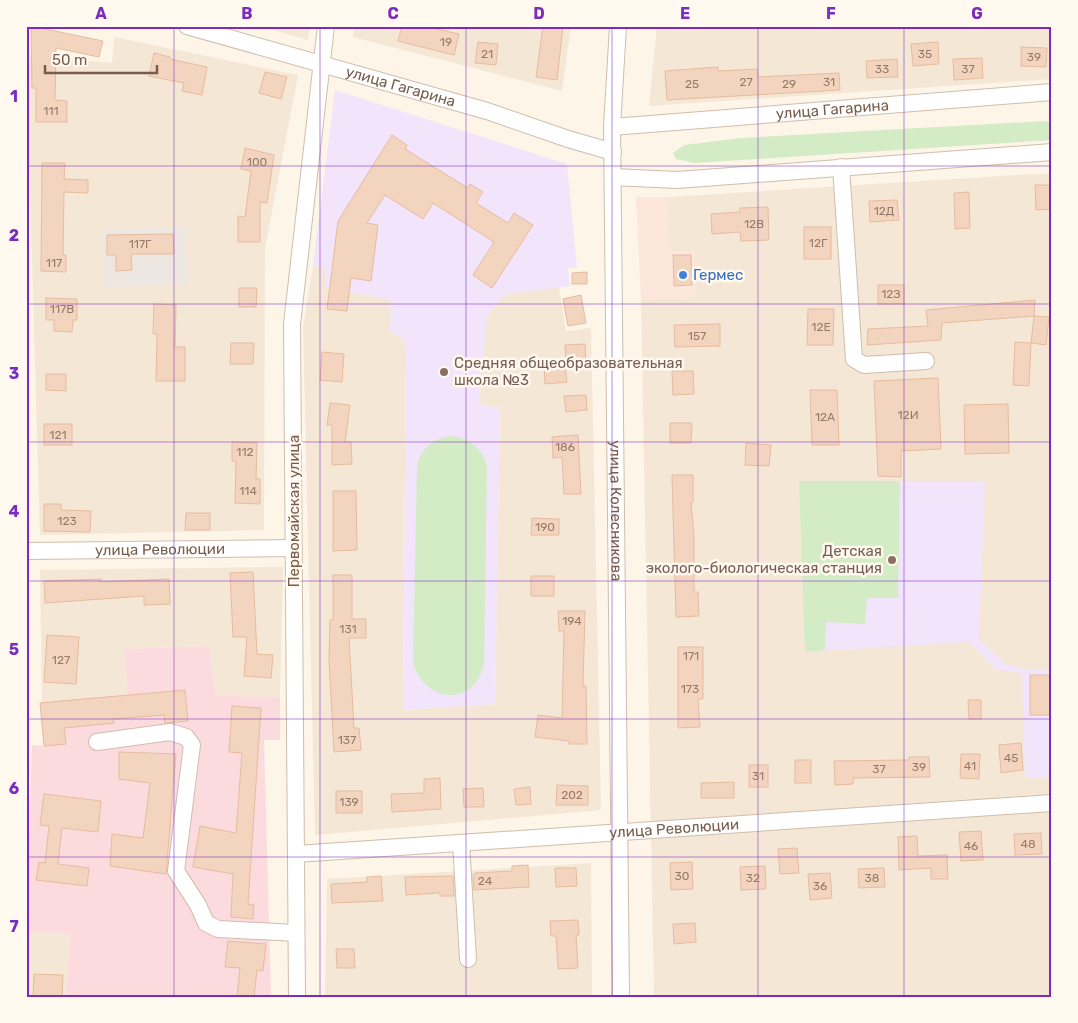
<svg xmlns="http://www.w3.org/2000/svg" width="1078" height="1023" font-family="Rubik,sans-serif">
  <rect width="100%" height="100%" fill="#fdf5e8"/>
  <g fill="#f5e7d6">
    <path d="M259,26H310L308,40Z"/>
    <path d="M355,26H571L562,91L353,37Z"/>
    <path d="M657,26H1052V79L649,106Z"/>
    <path d="M114,37L298,75L265,248L264,530L40,535L26,55L112,63Z"/>
    <path d="M1052,173V997H654L641,299L696,298L668,251L667,197Z"/>
    <path d="M313,266L325,269L326,287L391,300L390,331L406,340L403,710L495,704L500,408L479,404L487,316L506,294L559,287L566,331L591,328L601,810L315,835L303,326Z"/>
    <path d="M283,567L280,697L216,696L209,646L124,649L129,694L42,702L40,570Z"/>
    <path d="M591,863L592,997H325L327,879Z"/>
    <path d="M26,932L70,933L66,997H26Z"/>
  </g>
  <path fill="#fde6dc" d="M636,197H667L668,251H695L696,298L641,299Z"/>
  <path fill="#eee7e1" d="M187,227L189,285L105,287L104,229Z"/>
  <g fill="#f2e4fa">
    <path d="M335,90L567,164L577,268H568L570,286L506,294L487,316L479,404L500,408L495,704L403,710L406,340L390,331L391,300L326,287L325,269L313,266Z"/>
    <path d="M799,481H985L979,639L1007,665L1031,670H1052V778H1025L1022,673L997,670L969,642L805,652Z"/>
  </g>
  <path fill="#fbdbde" d="M209,646L216,696L280,697V740H264L271,997H66L70,933L26,932L32,745L44,746L42,702L128,694L124,649Z"/>
  <g fill="#d4ecc5">
    <path d="M1046,121L1052,123V140L695,163L676,159L673,153L684,145L741,138Z"/>
    <path d="M452,436C471,439 481,448 487,466L484,664C474,708 425,703 413,663L417,465C422,447 433,438 452,436Z"/>
    <path d="M799,481H900L898,598H867L865,624L826,622L825,650L805,652Z"/>
  </g>
  <g fill="#f3d5bf" stroke="#e7bb9e">
    <path d="M31,26L103,41L99,57L56,48L55,100L67,101V122H36V88H32Z"/>
    <path d="M402,26H423L459,34L454,55L398,41Z"/>
    <path d="M543,26H563L557,80L536,77Z"/>
    <path d="M478,42L498,44L496,65L475,63Z"/>
    <path d="M938,42L939,64L913,66L911,44Z"/>
    <path d="M1021,47L1047,48L1046,67L1021,66Z"/>
    <path d="M154,53L170,57V59L207,67L202,95L182,91L184,83L149,76Z"/>
    <path d="M982,58L983,78L954,80L953,59Z"/>
    <path d="M897,59L898,77L867,78L866,61Z"/>
    <path d="M718,67V71L757,69L758,77L839,73L840,90L667,100L665,71Z"/>
    <path d="M265,72L287,77L281,99L259,93Z"/>
    <path d="M392,135L407,145L405,149L468,188L470,184L483,192L476,203L508,223L514,213L533,225L492,288L473,275L494,242L433,203L423,219L385,195L367,223L378,225L371,281L351,278L347,311L327,309L338,221Z"/>
    <path d="M245,148L274,155L267,203L260,202V242H238V216L245,217L251,171L241,169Z"/>
    <path d="M42,163H65L64,179L88,180V193L64,192L63,255H66V272L41,271Z"/>
    <path d="M1035,185H1052V209L1036,210Z"/>
    <path d="M969,192L970,228L955,229L954,193Z"/>
    <path d="M897,200L899,220L870,222L869,201Z"/>
    <path d="M768,207L769,240L741,241L740,232L712,234L711,214L740,212V208Z"/>
    <rect x="804" y="227" width="27" height="32"/>
    <path d="M173,234L174,254H131L132,270L116,271V255H107V235Z"/>
    <path d="M673,255H691L692,285L674,286Z"/>
    <path d="M587,272V284H572V273Z"/>
    <rect x="878" y="285" width="26" height="19"/>
    <path d="M239,288H257L256,307H239Z"/>
    <path d="M581,295L586,323L568,326L563,299Z"/>
    <path d="M46,298L77,299V320H73L72,332L54,331V320H46Z"/>
    <path d="M1035,300L1034,316L942,323L941,340L867,345L868,329L928,326L926,310Z"/>
    <path d="M154,304L176,305L175,347H185V381H156L157,334H153Z"/>
    <path d="M808,309H834L833,345H807Z"/>
    <path d="M1034,316L1049,317L1046,345L1031,343Z"/>
    <path d="M720,324V346L675,347L674,325Z"/>
    <path d="M1015,342L1031,343L1029,386L1013,385Z"/>
    <path d="M231,343H254L253,364H230Z"/>
    <path d="M585,344L586,363L566,364L565,345Z"/>
    <path d="M322,352L344,354L342,382L320,380Z"/>
    <path d="M565,367L567,382L545,384L544,368Z"/>
    <path d="M672,371H693L694,394L673,395Z"/>
    <path d="M46,374H66V391L46,390Z"/>
    <path d="M938,378L941,449L901,451V477L878,476L874,381Z"/>
    <path d="M810,390H837L839,445H812Z"/>
    <path d="M586,395L587,410L566,412L564,396Z"/>
    <path d="M330,403L350,405L345,442H351L352,464L332,465V425H327Z"/>
    <path d="M1008,404L1009,453L965,454L964,405Z"/>
    <path d="M670,423H692L691,443H670Z"/>
    <rect x="44" y="424" width="28" height="21"/>
    <path d="M578,435L581,494H564L562,457L553,458L552,437Z"/>
    <path d="M232,442L257,443L256,479H260V504L235,503L236,461H232Z"/>
    <path d="M746,443L771,445L769,466L745,465Z"/>
    <path d="M672,475H693V502H691L694,536V592H698L699,616L676,617Z"/>
    <path d="M333,491H356L357,550L333,551Z"/>
    <path d="M44,504H61V510L91,511L90,532L44,531Z"/>
    <path d="M186,513H210V530H185Z"/>
    <path d="M532,518L559,519V535H531Z"/>
    <path d="M253,572L257,654L273,655L271,678L244,676L247,637H233L230,573Z"/>
    <path d="M333,575H352V619H366V638H349L354,728H359L361,750L334,752L329,660L330,620H333Z"/>
    <rect x="531" y="576" width="23" height="20"/>
    <path d="M101,579V582L169,579L170,604L144,605V596L45,603L44,581Z"/>
    <path d="M558,611H585L583,686H586L587,744H569V741L535,737L538,715L562,718L564,631H559Z"/>
    <path d="M47,635L79,637L76,684L44,682Z"/>
    <path d="M678,647H703V699H698L700,727L678,728Z"/>
    <rect x="1030" y="675" width="22" height="40"/>
    <path d="M185,690L188,721L165,723L164,715L113,719L114,723L64,728L66,744L44,746L40,703Z"/>
    <path d="M968,700H981V719H969Z"/>
    <path d="M232,706L261,708L248,904L254,905L253,919L231,917L233,874L193,867L200,826L236,833L242,753L229,752Z"/>
    <path d="M1021,743L1023,770L1001,773L999,745Z"/>
    <path d="M119,752L176,754L166,874L110,866L112,834L143,838L150,783L119,779Z"/>
    <path d="M961,754H980L979,779L960,778Z"/>
    <path d="M909,757H929L930,777L853,778V784L835,785L834,761L909,760Z"/>
    <rect x="795" y="760" width="16" height="23"/>
    <rect x="749" y="765" width="19" height="22"/>
    <path d="M440,778L441,809L392,812L391,794L424,793V779Z"/>
    <path d="M734,782V798H701V783Z"/>
    <path d="M557,785L588,786V805H556Z"/>
    <path d="M530,787L531,804L516,805L514,789Z"/>
    <path d="M483,788L484,807H464L463,789Z"/>
    <rect x="336" y="791" width="26" height="22"/>
    <path d="M44,794L101,801L98,832L62,828L58,864L89,868L87,886L36,880L39,862L45,863L49,826L40,825Z"/>
    <path d="M981,831L983,860L961,861L959,832Z"/>
    <path d="M1041,833L1042,854L1015,855L1014,834Z"/>
    <path d="M917,836L918,856L947,855L948,879H931V868L899,870L898,837Z"/>
    <path d="M797,848L799,873L780,874L778,849Z"/>
    <path d="M692,862L693,889L671,890L670,863Z"/>
    <path d="M528,865L529,887L474,890L473,875L475,873L512,871V866Z"/>
    <path d="M765,866L766,889L741,890L740,867Z"/>
    <path d="M555,868H576L577,886L556,887Z"/>
    <path d="M884,868L885,887L859,888L858,869Z"/>
    <path d="M830,873L832,898L810,900L808,874Z"/>
    <path d="M381,876L383,901L332,903L331,884L367,882V877Z"/>
    <path d="M453,876L454,896H440V893L406,895L405,877Z"/>
    <path d="M578,920L579,935H576L578,968L558,969L556,936H551L550,921Z"/>
    <path d="M695,923L696,942L674,944L673,924Z"/>
    <path d="M228,941L266,944L263,971L257,970L254,997H237L240,968L225,967Z"/>
    <path d="M336,949H354L355,968H337Z"/>
    <path d="M34,974L63,975L62,997H33Z"/>
  </g>
  <g fill="none" stroke-linecap="round" stroke-linejoin="round">
    <defs>
      <g id="minor">
        <path id="s1" d="M187,26L487,111L568,139L613,152"/>
        <path id="s2" d="M618,26L612,127L621,997"/>
        <path id="s3" d="M612,127L1052,92"/>
        <path d="M841,167L854,359L864,365L926,361"/>
        <path d="M613,177L677,180L1052,152"/>
        <path id="s4" d="M26,551L294,548"/>
        <path d="M97,742L170,732L186,737L192,745L176,871L198,905L206,923L218,929L296,933"/>
        <path d="M461,843L468,959"/>
        <path id="s5" d="M296,854L1052,803"/>
        <path d="M297,997L292,324L326,26"/>
      </g>
    </defs>
    <use href="#minor" stroke="#d0bdad" stroke-width="18"/>
    <use href="#minor" stroke="#fff" stroke-width="16"/>
  </g>
  <path fill="none" stroke="#7b2cbf" stroke-width="1" stroke-opacity="0.55" d="M174,26V997M320,26V997M466,26V997M612,26V997M758,26V997M904,26V997M26,166H1052M26,304H1052M26,442H1052M26,581H1052M26,719H1052M26,857H1052"/>
  <circle fill="#3f7fe0" stroke="#fff9ef" stroke-width="2" cx="683" cy="275" r="5"/>
  <g fill="#8d6e63" stroke="#fff9ef" stroke-width="2">
    <circle cx="444" cy="372" r="5"/>
    <circle cx="892" cy="560" r="5"/>
  </g>
  <g text-anchor="middle" dominant-baseline="central" stroke-width="5" stroke-linejoin="round" paint-order="stroke">
    <g font-size="12" fill="#987a68">
      <text x="446" y="42">19</text>
      <text x="487" y="54">21</text>
      <text x="925" y="54">35</text>
      <text x="1034" y="57">39</text>
      <text x="882" y="69">33</text>
      <text x="968" y="69">37</text>
      <text x="746" y="82">27</text>
      <text x="829" y="82">31</text>
      <text x="692" y="84">25</text>
      <text x="789" y="84">29</text>
      <text x="51" y="111">111</text>
      <text x="257" y="162">100</text>
      <text x="884" y="211">12Д</text>
      <text x="754" y="224">12В</text>
      <text x="818" y="243">12Г</text>
      <text x="140" y="244">117Г</text>
      <text x="54" y="263">117</text>
      <text x="891" y="294">12З</text>
      <text x="62" y="309">117В</text>
      <text x="821" y="327">12Е</text>
      <text x="697" y="336">157</text>
      <text x="908" y="415">12И</text>
      <text x="825" y="417">12А</text>
      <text x="58" y="435">121</text>
      <text x="565" y="447">186</text>
      <text x="245" y="452">112</text>
      <text x="248" y="491">114</text>
      <text x="67" y="521">123</text>
      <text x="545" y="527">190</text>
      <text x="572" y="621">194</text>
      <text x="348" y="629">131</text>
      <text x="691" y="656">171</text>
      <text x="61" y="660">127</text>
      <text x="690" y="689">173</text>
      <text x="347" y="740">137</text>
      <text x="1011" y="758">45</text>
      <text x="970" y="766">41</text>
      <text x="919" y="767">39</text>
      <text x="879" y="769">37</text>
      <text x="758" y="776">31</text>
      <text x="572" y="795">202</text>
      <text x="349" y="802">139</text>
      <text x="1028" y="844">48</text>
      <text x="971" y="846">46</text>
      <text x="682" y="876">30</text>
      <text x="753" y="878">32</text>
      <text x="872" y="878">38</text>
      <text x="485" y="881">24</text>
      <text x="820" y="886">36</text>
    </g>
    <g font-size="15" fill="#795c4b" stroke="#fff9ef">
      <text stroke="none"><textPath href="#s1" startOffset="222">улица Гагарина</textPath></text>
      <text stroke="none"><textPath href="#s3" startOffset="221">улица Гагарина</textPath></text>
      <text transform="translate(294 511) rotate(-90)">Первомайская улица</text>
      <text stroke="none"><textPath href="#s2" startOffset="485">улица Колесникова</textPath></text>
      <text stroke="none"><textPath href="#s4" startOffset="134">улица Революции</textPath></text>
      <text stroke="none"><textPath href="#s5" startOffset="379">улица Революции</textPath></text>
    </g>
    <g font-size="15" fill="#366cbe" stroke="#fff9ef" text-anchor="start">
      <text x="693" y="275">Гермес</text>
    </g>
    <g font-size="15" fill="#785e54" stroke="#fff9ef" text-anchor="start">
      <text x="454" y="363">Средняя общеобразовательная<tspan x="454" dy="17">школа №3</tspan></text>
      <text x="882" y="551" text-anchor="end">Детская<tspan x="882" dy="17">эколого-биологическая станция</tspan></text>
    </g>
  </g>
  <rect width="1078" height="1023" fill="none" stroke="#fff9ef" stroke-width="55"/>
  <path d="M45 65v8h112v-8" fill="none" stroke="#795c4b" stroke-width="2.5"/>
  <text x="52" y="65" font-size="15" fill="#795c4b" stroke="#fff9ef" stroke-width="4" paint-order="stroke">50 m</text>
  <rect x="28" y="28" width="1022" height="968" fill="none" stroke="#7b2cbf" stroke-width="2"/>
  <g font-size="16" text-anchor="middle" font-weight="bold" fill="#7b2cbf">
    <text x="101" y="19">A</text>
    <text x="247" y="19">B</text>
    <text x="393" y="19">C</text>
    <text x="539" y="19">D</text>
    <text x="685" y="19">E</text>
    <text x="831" y="19">F</text>
    <text x="977" y="19">G</text>
    <text x="14" y="102">1</text>
    <text x="14" y="241">2</text>
    <text x="14" y="379">3</text>
    <text x="14" y="517">4</text>
    <text x="14" y="655">5</text>
    <text x="14" y="794">6</text>
    <text x="14" y="932">7</text>
  </g>
</svg>
